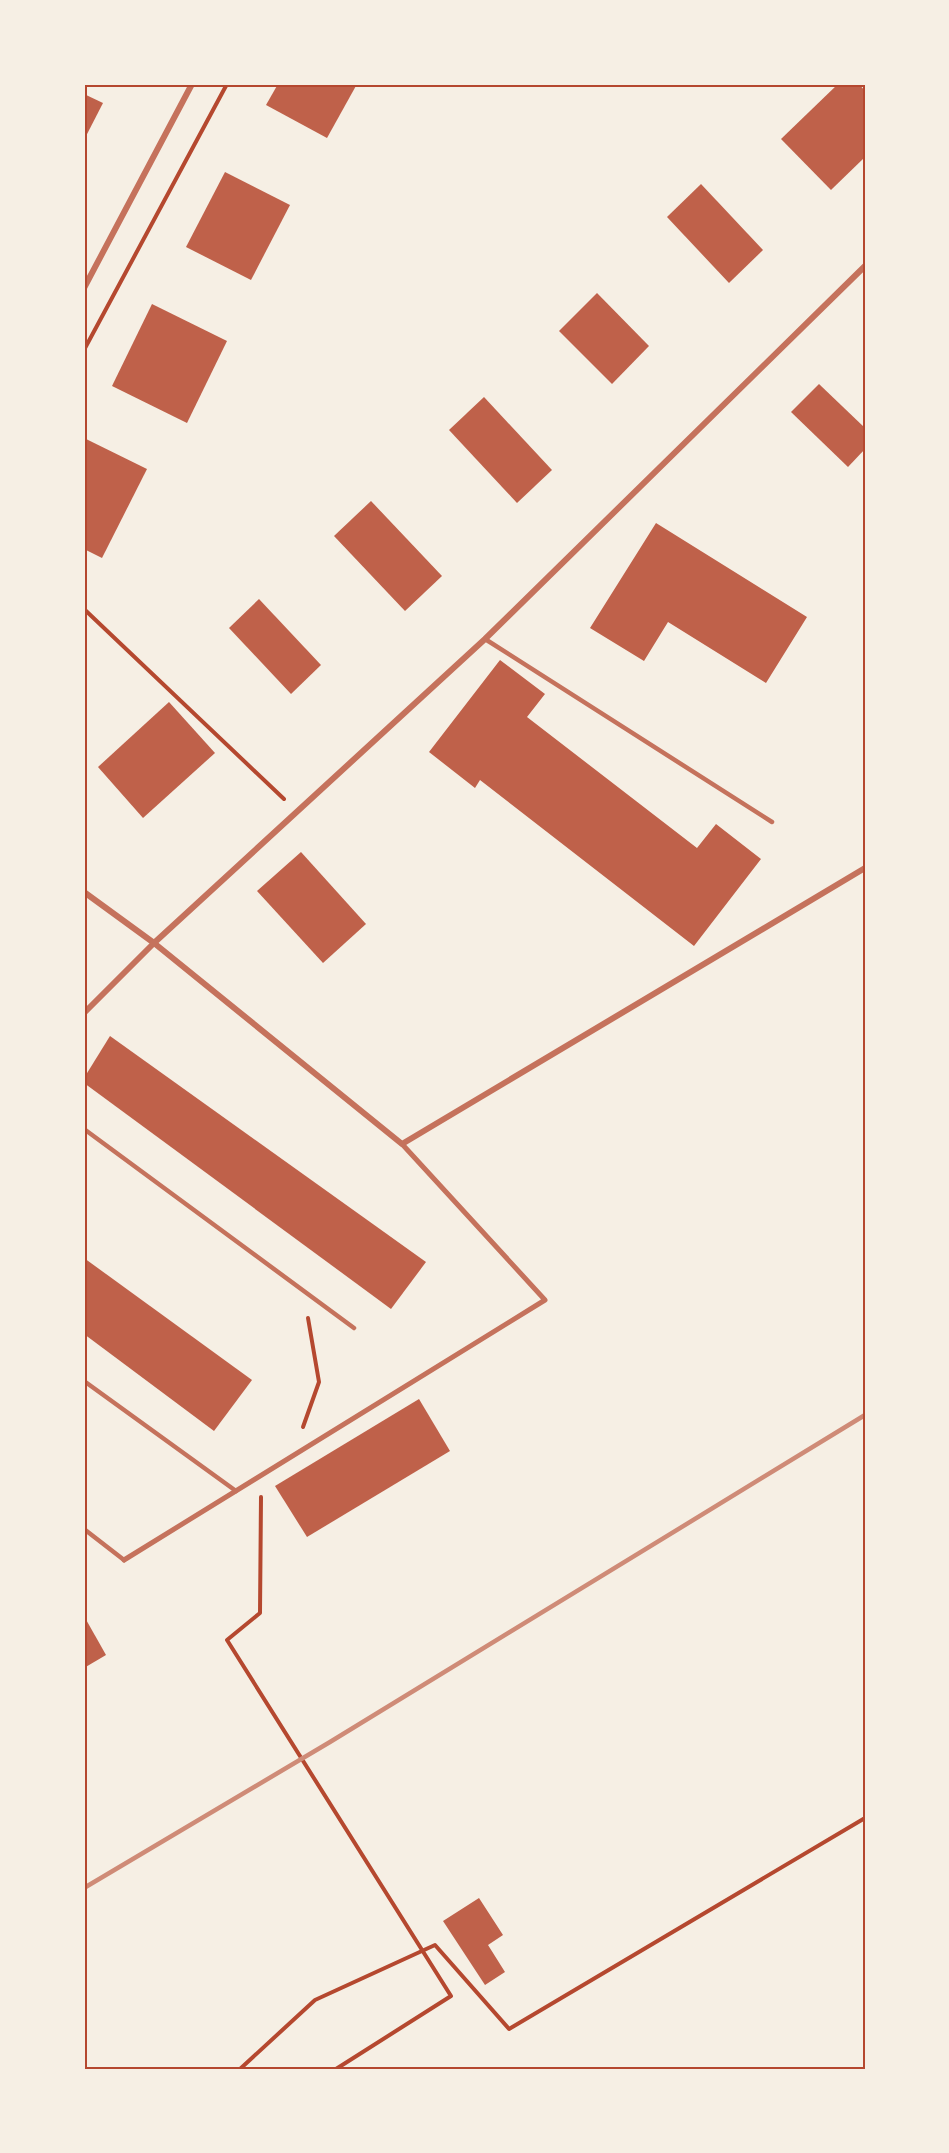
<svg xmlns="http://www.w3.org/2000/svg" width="949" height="2153" font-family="'Open Sans',sans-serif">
  <rect width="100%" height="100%" fill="#f6efe4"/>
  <g fill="#bf614a">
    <path d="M278,84H357L327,138L266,105Z"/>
    <path d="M838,84H859L865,91V157L831,190L781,139Z"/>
    <path d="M84,94L103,103L84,140Z"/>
    <path d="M225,172L290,205L251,280L186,247Z"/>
    <path d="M701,184L763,250L729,283L667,217Z"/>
    <path d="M597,293L649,346L612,384L559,331Z"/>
    <path d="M152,304L227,341L187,423L112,386Z"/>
    <path d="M819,384L865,428V449L848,467L791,412Z"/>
    <path d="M484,397L552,470L517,503L449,430Z"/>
    <path d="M84,438L147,469L102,558L84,549Z"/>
    <path d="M371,501L442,576L405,611L334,536Z"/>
    <path d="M656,523L807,617L766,683L668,622L644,661L590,628Z"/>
    <path d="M259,599L321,665L291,694L229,628Z"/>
    <path d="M500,660L545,694L527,717L697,848L716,824L761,859L694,946L480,780L475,788L429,752Z"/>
    <path d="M169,702L215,753L143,818L98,767Z"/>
    <path d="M301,852L366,924L323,963L257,891Z"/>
    <path d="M110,1036L426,1262L391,1309L84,1083V1078Z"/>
    <path d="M84,1258L252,1380L214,1431L84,1334Z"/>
    <path d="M419,1399L450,1451L307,1537L275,1486Z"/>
    <path d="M84,1616L106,1655L84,1668Z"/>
    <path d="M479,1898L503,1935L488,1945L505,1972L485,1985L443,1921Z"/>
  </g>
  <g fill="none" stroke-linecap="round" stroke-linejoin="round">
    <g stroke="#b5482f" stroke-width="4">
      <path d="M84,350L227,84"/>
      <path d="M84,609L284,799"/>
      <path d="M303,1427L319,1382L308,1318"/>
      <path d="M261,1497L260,1613L227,1640L451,1996L336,2069"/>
      <path d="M240,2069L315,2000L435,1945L509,2029L865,1818"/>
    </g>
    <g stroke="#c5725c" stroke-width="4.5">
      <path d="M485,639L772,822"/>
      <path d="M84,1129L354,1328"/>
      <path d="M84,1381L236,1491"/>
      <path d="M84,1529L124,1560"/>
    </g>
    <path stroke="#c5725c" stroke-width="5" d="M124,1560L545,1300L402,1144"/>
    <g stroke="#c5725c" stroke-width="6">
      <path d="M84,288L192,84"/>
      <path d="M84,892L154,943L402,1144L865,868"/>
      <path d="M84,1013L154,943L485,639L865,266"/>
    </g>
    <path stroke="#cf8b77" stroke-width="4.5" d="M84,1888L330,1742L865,1415"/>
  </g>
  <rect width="949" height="2153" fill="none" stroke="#f6efe4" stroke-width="171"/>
  <rect x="86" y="86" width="778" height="1982" fill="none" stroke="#b5482f" stroke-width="2"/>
</svg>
